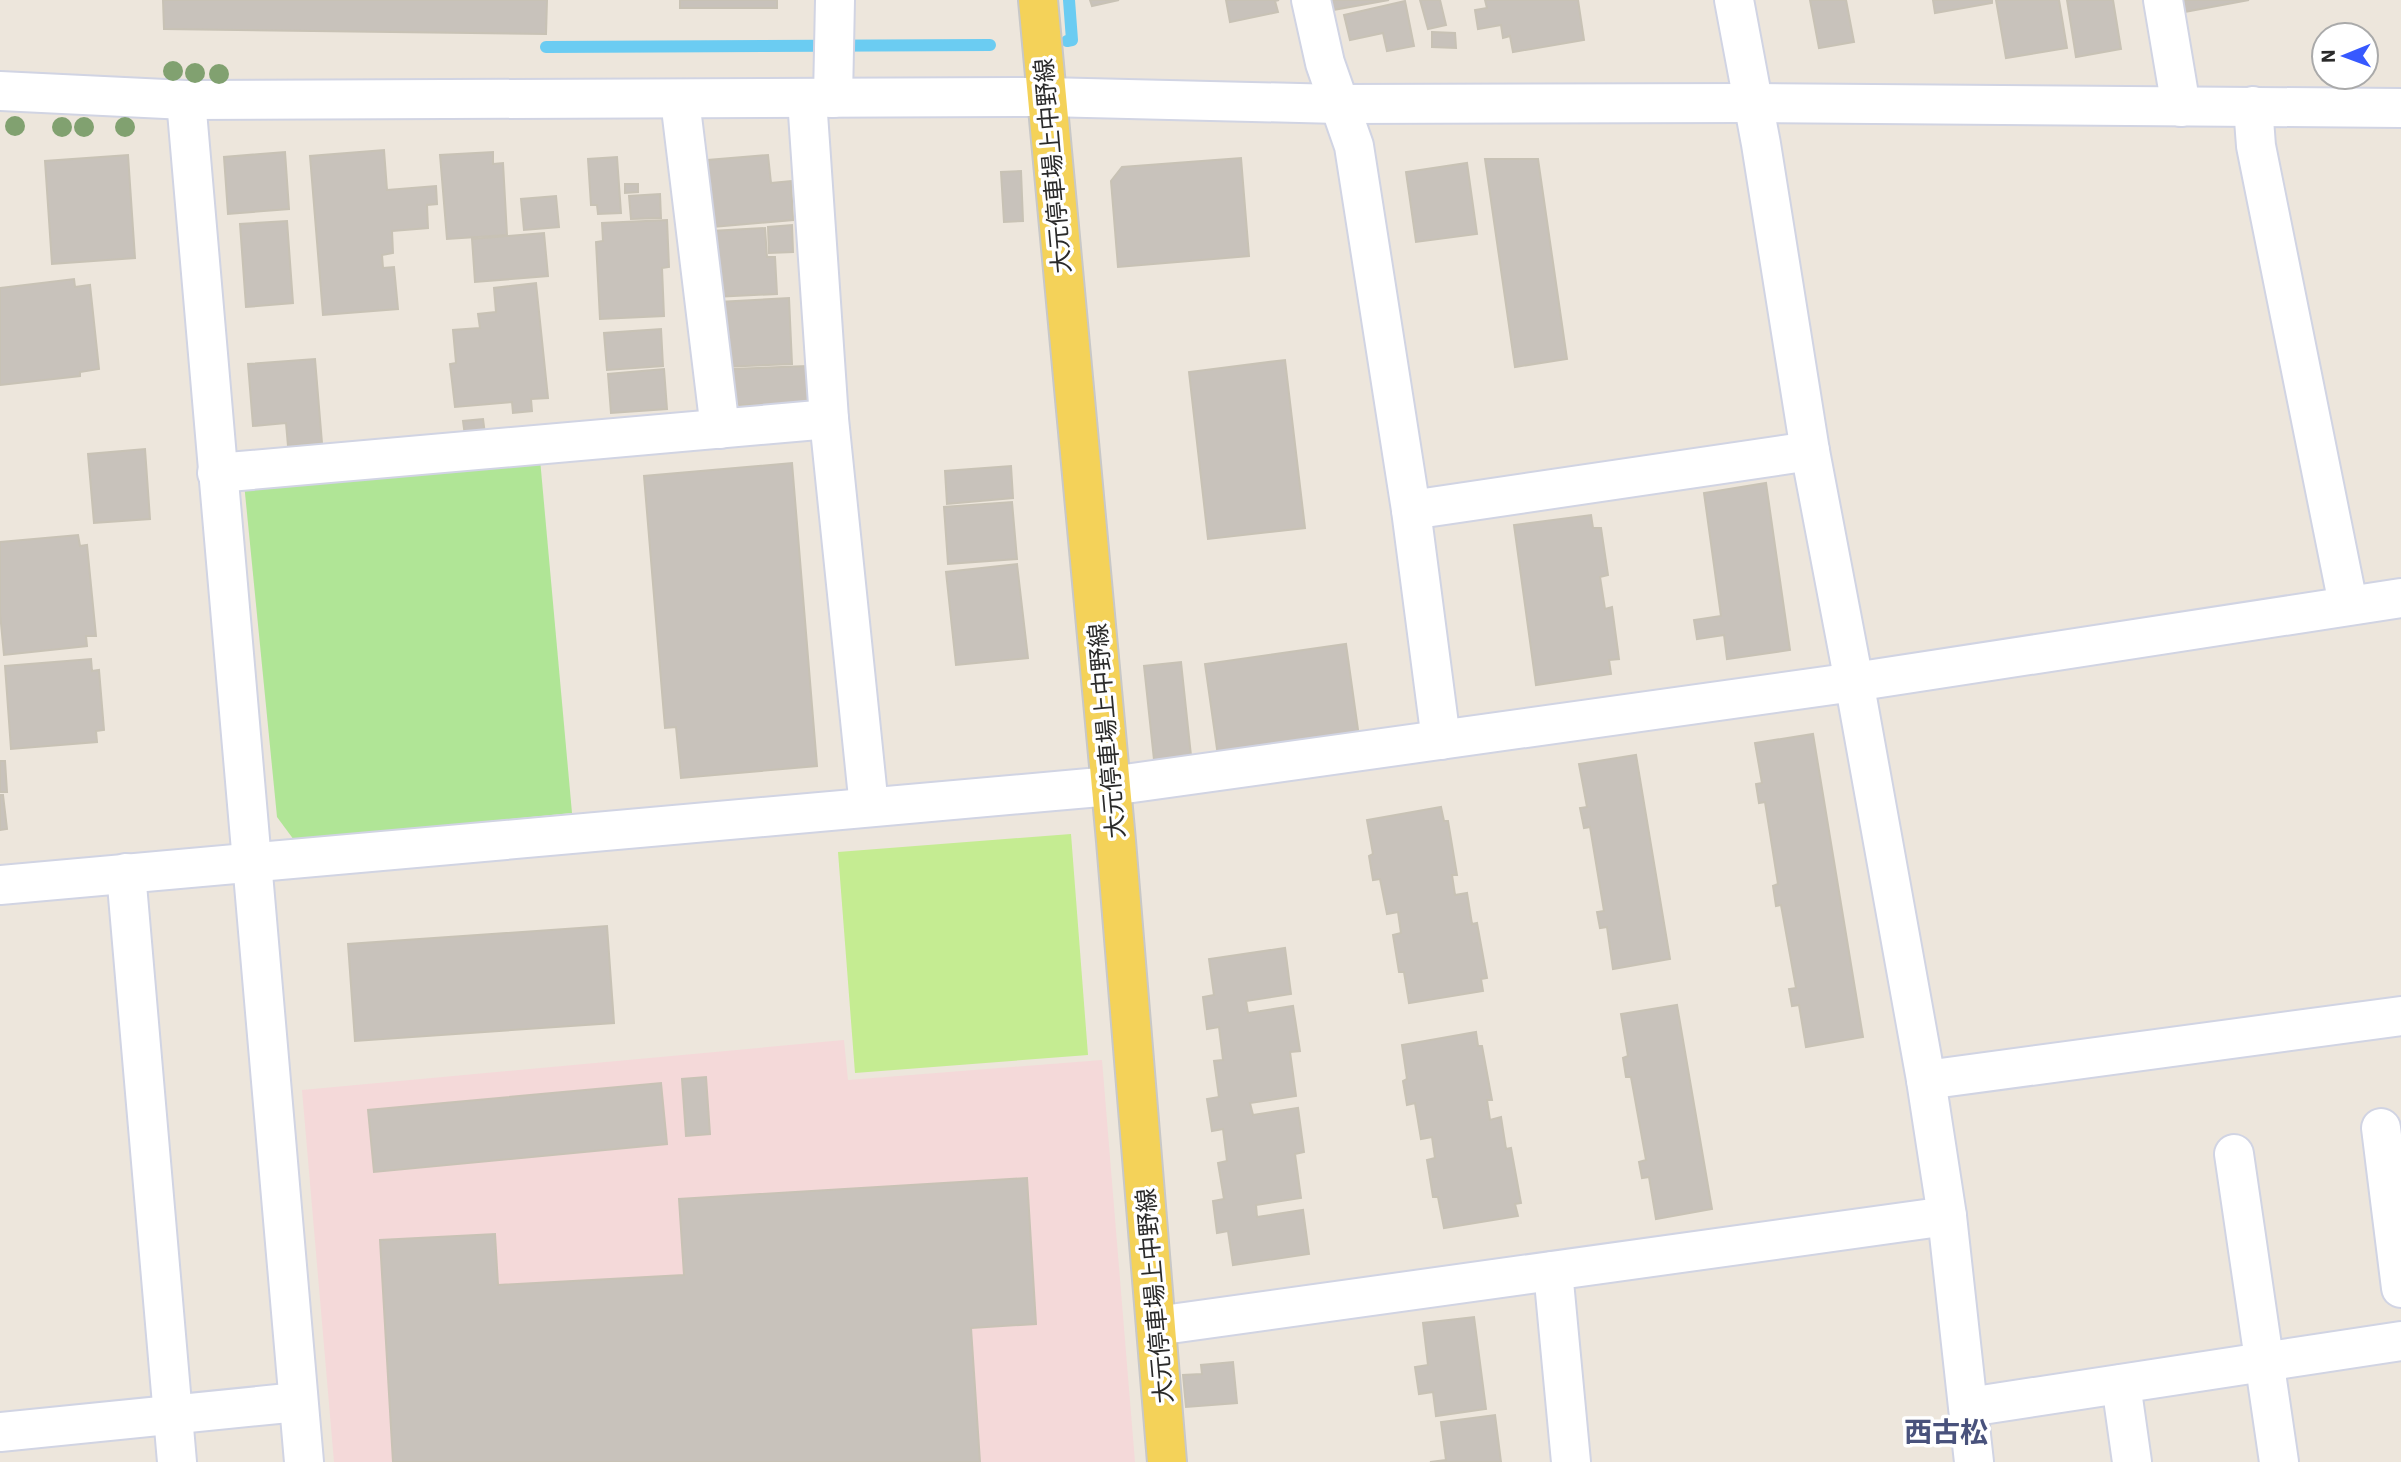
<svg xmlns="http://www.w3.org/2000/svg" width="2401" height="1462" font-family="'IBM Plex Sans','Noto Sans JP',sans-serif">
  <rect width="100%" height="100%" fill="#ede6dc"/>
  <path fill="#f4d9d9" d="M844,1040L848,1080L1102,1060L1135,1462H334L302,1090Z"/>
  <path fill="#b0e596" d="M540,459L572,813L294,840L277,817L244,483Z"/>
  <path fill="#c5ec92" d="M1071,834L1088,1055L855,1073L838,852Z"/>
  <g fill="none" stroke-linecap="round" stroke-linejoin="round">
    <g stroke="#6bccf2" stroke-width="12">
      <path d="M1067,41L1072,40L1069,0"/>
      <path d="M546,47L990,45"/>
    </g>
  </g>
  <g fill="#c8c2bb" stroke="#c8c2b5" stroke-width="2">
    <path d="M163,0H547L546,34L164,29Z"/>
    <rect x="680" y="0" width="97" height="8"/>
    <path d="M1090,0H1119L1092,6Z"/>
    <path d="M1226,0H1279L1275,1L1278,12L1230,22Z"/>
    <path d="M1331,0H1389L1333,10Z"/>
    <path d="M1420,0H1440L1446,25L1428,29Z"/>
    <path d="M1485,0H1578L1584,40L1513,52L1510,36L1503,38L1501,25L1478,29L1475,10L1487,8Z"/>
    <path d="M1810,0H1846L1854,42L1819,48Z"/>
    <path d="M1933,0H1992V3L1935,13Z"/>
    <path d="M1996,0H2059L2067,48L2006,58Z"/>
    <path d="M2067,0H2113L2121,49L2076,57Z"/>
    <path d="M2177,0H2249L2179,13Z"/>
    <path d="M1405,1L1414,46L1387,51L1383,33L1350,40L1344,15Z"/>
    <path d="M1432,32L1455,33L1456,48L1432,47Z"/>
    <path d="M384,150L387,190L436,186L437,204L427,205L428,228L392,231L393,253L382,255L383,268L394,267L398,309L323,315L310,156Z"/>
    <path d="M285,152L289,209L228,214L224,157Z"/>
    <path d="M493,152V164L503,163L507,235L447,239L440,155Z"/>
    <path d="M128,155L135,258L52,264L45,161Z"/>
    <path d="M768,155L771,183L791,181L793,220L713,227L708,160Z"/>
    <path d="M617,157L621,213L598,214L597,205H591L588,159Z"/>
    <path d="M1241,158L1249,256L1118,267L1111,181L1122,167Z"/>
    <path d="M1485,159H1538L1567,359L1515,367Z"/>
    <path d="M1467,163L1477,234L1416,242L1406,172Z"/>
    <path d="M1021,171L1023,221L1004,222L1001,172Z"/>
    <path d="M625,184H638V192L625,193Z"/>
    <path d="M660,194L661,218L631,219L629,196Z"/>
    <path d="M556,196L559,227L524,230L521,199Z"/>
    <path d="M667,220L669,267L662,268L664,316L600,319L596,242L603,241L602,223Z"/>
    <path d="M287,221L293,303L246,307L240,224Z"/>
    <path d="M792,225L793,252L769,253L768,227Z"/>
    <path d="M765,228L767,257H775L777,294L714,297L711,231Z"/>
    <path d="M544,233L548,276L475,282L472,239Z"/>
    <path d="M74,279L75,287L90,285L99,369L80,372V376L0,385V288Z"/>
    <path d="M536,283L548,398L531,399L532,411L513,413L512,402L455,407L450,364L456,363L453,330L480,328L478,314L496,312L494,288Z"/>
    <path d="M789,298L792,364L721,367L718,302Z"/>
    <path d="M661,329L663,366L607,370L604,333Z"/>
    <path d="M315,359L322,443L288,446L286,423L253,426L248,364Z"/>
    <path d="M1285,360L1305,528L1208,539L1189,372Z"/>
    <path d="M807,366L809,398L804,404L739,405L732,400L731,369Z"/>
    <path d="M664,369L667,409L611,413L608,374Z"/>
    <path d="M483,419L485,434L465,436L463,421Z"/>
    <path d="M145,449L150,519L94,523L88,454Z"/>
    <path d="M792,463L817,766L681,778L676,727L665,728L644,476Z"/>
    <path d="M1011,466L1013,498L947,504L945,471Z"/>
    <path d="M1766,483L1790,650L1727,659L1724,635L1697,639L1694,620L1721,616L1704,493Z"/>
    <path d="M1012,502L1017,559L948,564L944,507Z"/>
    <path d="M1591,515L1593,528H1601L1608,575L1600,577L1605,609L1612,607L1619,659L1609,660L1611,674L1536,685L1514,525Z"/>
    <path d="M78,535L80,546L87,545L96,636H86L87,646L4,655L0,613V542Z"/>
    <path d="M1017,564L1028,658L956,665L946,572Z"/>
    <path d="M1346,644L1359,737L1218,756L1205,664Z"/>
    <path d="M91,659L92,671L99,670L104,730L96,731L97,742L11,749L5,666Z"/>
    <path d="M1181,662L1192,765L1155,769L1144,666Z"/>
    <path d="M1813,734L1863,1037L1806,1047L1799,1005L1792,1006L1789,989L1796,988L1781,905L1776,906L1773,886L1778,884L1765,802L1759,803L1756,784L1762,783L1755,743Z"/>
    <path d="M1636,755L1670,959L1613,969L1607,927L1600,928L1597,912L1604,911L1590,827L1584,828L1580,808L1587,807L1579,764Z"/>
    <path d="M0,761H5L7,792H0Z"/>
    <path d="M0,795H3L7,829L0,830Z"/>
    <path d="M1441,807L1444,821H1448L1457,875H1452L1455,895L1467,893L1472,924L1477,923L1487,978L1481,979L1483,991L1409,1003L1404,972H1399L1393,935L1401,933L1398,912L1387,914L1380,879L1373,880L1369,856L1373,854L1367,820Z"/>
    <path d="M607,926L614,1023L355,1041L348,944Z"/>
    <path d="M1285,948L1291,994L1246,1001L1248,1013L1293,1006L1300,1051L1290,1052L1296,1096L1250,1103L1253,1115L1298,1108L1304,1152L1295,1154L1301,1198L1256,1205L1257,1217L1303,1210L1309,1254L1233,1265L1228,1231L1217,1233L1213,1201L1224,1199L1218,1163L1227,1161L1223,1129L1212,1131L1207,1099L1219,1097L1214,1061L1223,1060L1219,1027L1207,1029L1203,997L1214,995L1209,959Z"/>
    <path d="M1677,1005L1712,1209L1656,1219L1649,1177L1642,1178L1639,1162L1646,1160L1631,1077H1626L1623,1058L1628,1056L1621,1014Z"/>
    <path d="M1476,1032L1478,1046H1482L1492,1100H1487L1490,1120L1501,1117L1506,1149L1511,1148L1521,1203L1515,1204L1518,1216L1444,1228L1438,1197H1433L1427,1160L1435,1158L1432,1137L1421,1139L1415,1103L1407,1105L1403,1081L1407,1079L1402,1045Z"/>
    <path d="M706,1077L710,1134L686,1136L682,1079Z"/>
    <path d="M661,1083L667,1144L374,1172L368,1110Z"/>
    <path d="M1027,1178L1036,1324L971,1328L980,1462H393L380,1240L495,1234L498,1285L684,1275L679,1199Z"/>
    <path d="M1474,1317L1486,1409L1436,1416L1433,1392L1419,1394L1415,1367L1428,1365L1423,1323Z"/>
    <path d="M1233,1362L1237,1403L1186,1407L1183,1375L1202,1374L1201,1365Z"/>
    <path d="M1495,1415L1501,1462H1430L1446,1460L1441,1422Z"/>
  </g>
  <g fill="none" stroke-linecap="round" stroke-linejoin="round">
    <defs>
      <g id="minor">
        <path d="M1311,0L1325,63L1354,146L1411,510L1441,740"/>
        <path d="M1734,0L1761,144L1810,451L1858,703L1926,1080L1947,1216L1974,1462"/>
        <path d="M2163,0L2181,107"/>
        <path d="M0,91L186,100L1046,97L1339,104L1754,103L2401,108"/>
        <path d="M833,98L835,0"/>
        <path d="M807,99L829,419L869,807"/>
        <path d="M186,100L304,1462"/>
        <path d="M680,100L720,429"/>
        <path d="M2253,106L2256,146L2348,604"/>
        <path d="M217,473L829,419"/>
        <path d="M1411,510L1810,451"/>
        <path d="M126,873L177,1462"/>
        <path d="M0,885L1111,786L1854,682L2401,598"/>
        <path d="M1926,1080L2401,1016"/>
        <path d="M2381,1128L2401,1288"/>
        <path d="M2234,1154L2279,1462"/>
        <path d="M1553,1271L1571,1462"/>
        <path d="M1156,1326L1947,1216"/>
        <path d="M2121,1384L2132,1462"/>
        <path d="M1969,1407L2401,1341"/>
        <path d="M0,1432L298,1402"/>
      </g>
      <path id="major" d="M1038,0L1116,841L1167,1462"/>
    </defs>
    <use href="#minor" stroke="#d1d4e3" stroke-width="42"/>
    <use href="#major" stroke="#c8c8c8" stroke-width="42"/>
    <use href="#minor" stroke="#fff" stroke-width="38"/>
    <use href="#major" stroke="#f4d259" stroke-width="38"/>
  </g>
  <g fill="#81a170">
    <circle cx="173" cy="71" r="10"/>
    <circle cx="195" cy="73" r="10"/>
    <circle cx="219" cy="74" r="10"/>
    <circle cx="15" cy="126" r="10"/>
    <circle cx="62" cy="127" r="10"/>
    <circle cx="84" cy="127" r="10"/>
    <circle cx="125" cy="127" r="10"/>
  </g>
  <g text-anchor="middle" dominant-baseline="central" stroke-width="7" stroke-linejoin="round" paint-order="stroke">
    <g font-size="24" fill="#2a2a2a" stroke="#fff">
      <text transform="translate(1052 166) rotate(-95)">大元停車場上中野線</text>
      <text transform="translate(1106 731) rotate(-95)">大元停車場上中野線</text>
      <text transform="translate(1154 1296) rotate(-95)">大元停車場上中野線</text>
    </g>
    <g font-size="28" font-weight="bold" fill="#49527c" stroke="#fff">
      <text x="1946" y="1431">西古松</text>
    </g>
  </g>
  <g transform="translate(2345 56) rotate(269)"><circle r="33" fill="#ffffff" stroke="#aaaaaa" stroke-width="2"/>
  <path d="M0-5L12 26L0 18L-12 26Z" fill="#3759ff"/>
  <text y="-10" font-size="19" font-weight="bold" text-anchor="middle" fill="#2a2a2a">N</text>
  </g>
</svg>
